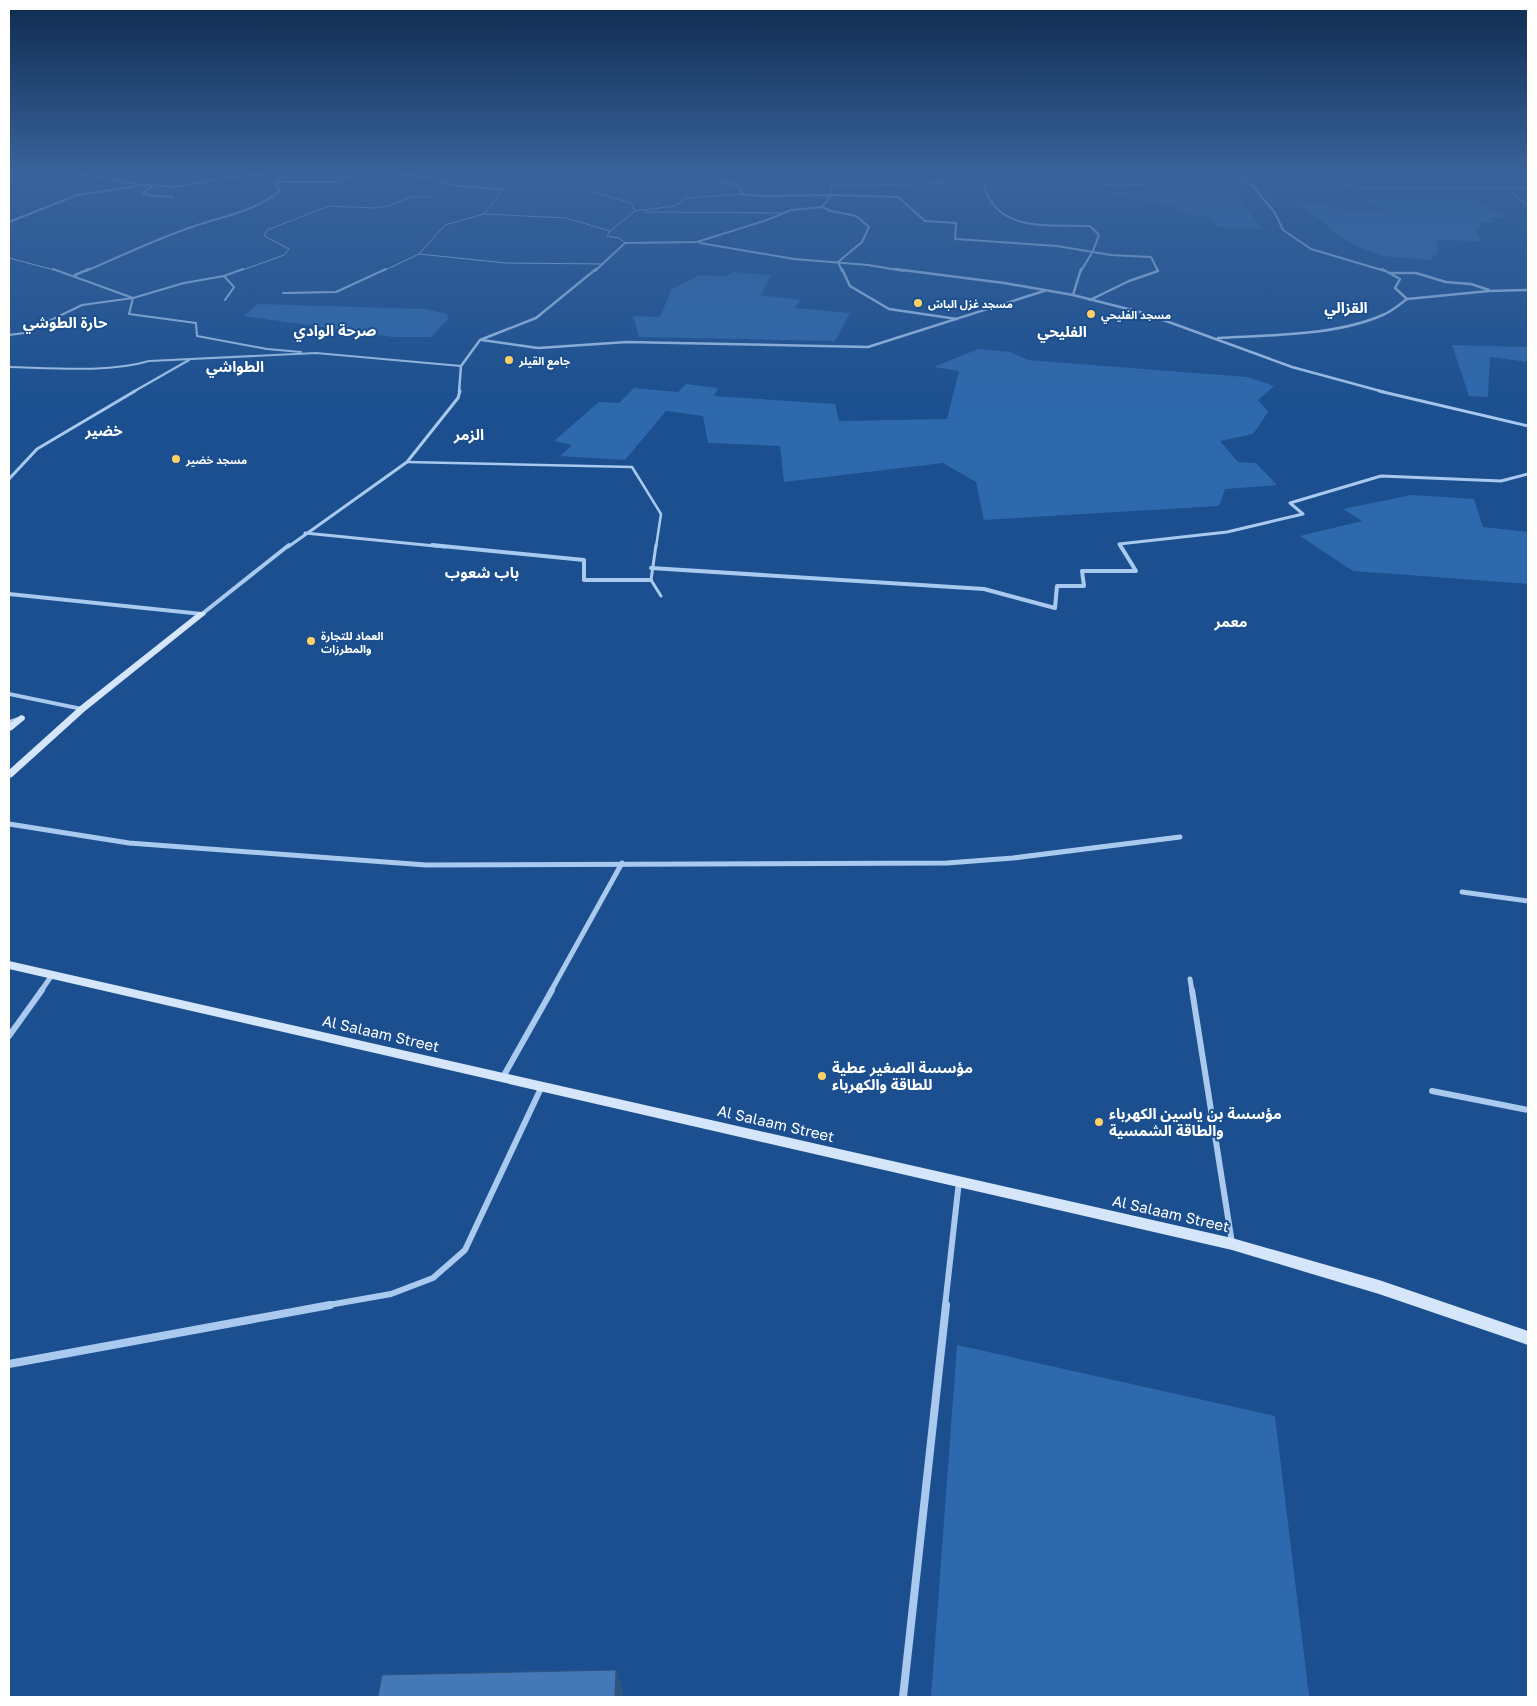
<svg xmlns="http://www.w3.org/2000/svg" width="1537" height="1706" font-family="'Golos Text','Noto Sans Arabic',sans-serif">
  <rect width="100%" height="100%" fill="#1b4f8f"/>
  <g fill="#2e69ad">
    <path d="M1224,186L1246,207L1262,229L1218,227L1210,216L1189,215L1175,207L1123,198V195L1099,192L1098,190L1169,192Z"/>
    <path d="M1471,199L1508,218H1488L1491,222L1480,223L1481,228L1475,230L1481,241L1436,240L1439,252L1430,260L1384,256L1363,249L1338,236L1323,221L1292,203L1324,204L1338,209L1383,210L1363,200Z"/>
    <path d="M734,272L771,275L761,295L801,300L794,308L850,313L835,341L639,337L633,316L660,317L671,290L699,275L724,276Z"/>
    <path d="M258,304L425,309L447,314L448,319L431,337H393L244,316Z"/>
    <path d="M1452,345L1528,347V364L1527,362L1490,357L1488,397L1469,396Z"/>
    <path d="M978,349L1010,352L1028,360L1247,377L1274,386L1258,400L1268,412L1253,434L1220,441L1238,462L1256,463L1277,485L1225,489L1219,506L984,520L976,482L943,463L784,482L780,446L708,443L703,416L666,411L625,460L560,456L572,445L554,441L599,402L619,403L634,388L678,392L686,384L718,388L714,396L835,404L839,421L947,419L959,371L934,367Z"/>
    <path d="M1412,495L1474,499L1483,527L1528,532V584L1353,571L1300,536L1362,521L1343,509Z"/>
    <path d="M957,1345L1275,1416L1309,1696L1312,1697H931Z"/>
  </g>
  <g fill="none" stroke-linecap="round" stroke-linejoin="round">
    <g stroke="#a9c9ee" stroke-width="1">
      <path d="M516,174L484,214L566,218L610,231"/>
      <path d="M941,174L942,183"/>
      <path d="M1114,174L1120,186"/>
      <path d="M1234,174L1319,179L1360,188H1528"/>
      <path d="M832,186L1027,181H1071L1120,186L1194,180L1232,174"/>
      <path d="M1507,189L1528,206"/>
      <path d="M593,192L631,203L635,211"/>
      <path d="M831,195L832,186L843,174"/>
      <path d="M645,212L785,213"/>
      <path d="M625,243L619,238L607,236L610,231L635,211L675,206L686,198L741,194"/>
      <path d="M419,254L506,263L603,264"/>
      <path d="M9,258L58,271"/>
      <path d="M240,271L284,255L289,249L264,236L267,230L329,206L373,208L389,206L411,197H430"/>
      <path d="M383,271L419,254L445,225L484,214"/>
    </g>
    <g stroke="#a9c9ee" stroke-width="2">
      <path d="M53,269L133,298L184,283L224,276L243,269"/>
      <path d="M224,276L234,287L225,300"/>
      <path d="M283,293L336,292L386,269"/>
      <path d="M9,335L24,333L82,305L133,298L129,314L196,323L197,336L267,349L301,352"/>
      <path d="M9,367C51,368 109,373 149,361L316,353L461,366"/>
    </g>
    <path stroke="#a9c9ee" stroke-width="2.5" d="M407,462L632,467L661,514L656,547"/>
    <path stroke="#a9c9ee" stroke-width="3" d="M656,545L651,580L661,596"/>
    <g stroke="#a9c9ee" stroke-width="2">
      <path d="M80,174L135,184L174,187L227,178L268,174"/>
      <path d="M398,174L430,178"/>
      <path d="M427,174C448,189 478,187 503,189"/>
      <path d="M1233,174L1252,185L1275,213L1283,230L1311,249L1385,271"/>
      <path d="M275,182H337L356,174"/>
      <path d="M983,182C995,234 1049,224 1090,226L1099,235L1093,251L1081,271"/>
      <path d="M152,186L143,193L154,196L173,197"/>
      <path d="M831,195L898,197L925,221L956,223L955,239L1057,246L1111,255L1151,257L1158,271"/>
      <path d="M822,207L831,211L856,216L869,227L862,242L838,262L842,271"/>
      <path d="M9,222L77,195L138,186"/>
      <path d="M700,243L794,259L868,265L904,271"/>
      <path d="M86,271C121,256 156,239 192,227C223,216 254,212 280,191L275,182L287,174"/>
      <path d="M595,271L625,243L697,242L767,220L791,210L822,207L831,195L761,196L741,194L740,186L721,181L717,174"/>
    </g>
    <g stroke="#a9c9ee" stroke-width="2.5">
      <path d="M842,269L850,286L889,309L957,319"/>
      <path d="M895,269L1004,283L1073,295L1144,313L1292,367L1384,392"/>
      <path d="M1390,273H1416L1446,282L1471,284L1489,290"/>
      <path d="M75,275L89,269"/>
      <path d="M1073,295L1081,269"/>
      <path d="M1407,299L1489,291L1528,290"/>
      <path d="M1090,300L1129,281L1158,271L1157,269"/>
      <path d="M1218,338C1270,335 1337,336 1385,314C1393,310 1400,304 1407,299L1395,288L1400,279L1382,269"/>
      <path d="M482,340L538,348L627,342L868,347L1044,291"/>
      <path d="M133,392L189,360"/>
      <path d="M459,392L461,366L480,340L536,318L596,269"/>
    </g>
    <g stroke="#a9c9ee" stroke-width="3">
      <path d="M1379,391L1528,426"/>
      <path d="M9,479L37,449L135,391"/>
      <path d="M305,533L445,547"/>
      <path d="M288,547L407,462L458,398L460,391"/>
      <path d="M1121,547L1119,544L1227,532L1303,514L1290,503L1381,476L1501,481L1528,474"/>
    </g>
    <g stroke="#a9c9ee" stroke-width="4">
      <path d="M432,545L584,560V580H651"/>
      <path d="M651,568L984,589L1055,608L1057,586H1084L1082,571H1136L1120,545"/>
      <path d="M202,614L289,545"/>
    </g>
    <g stroke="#a9c9ee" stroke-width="5">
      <path d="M9,824L129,843L426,865L947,863L1013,858L1180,837"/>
      <path d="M1462,892L1528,901"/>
      <path d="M1190,979L1192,991"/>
      <path d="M41,991L52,975"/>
      <path d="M551,991L622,863"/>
    </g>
    <g stroke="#a9c9ee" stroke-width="6">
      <path d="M1192,990L1232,1243"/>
      <path d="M9,1036L42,990"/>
      <path d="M503,1077L552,990"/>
      <path d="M1432,1091L1528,1110"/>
      <path d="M323,1306L391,1294L433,1278L465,1250L542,1086"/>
      <path d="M945,1306L959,1181"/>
    </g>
    <g stroke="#a9c9ee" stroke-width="8">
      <path d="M9,1364L330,1305"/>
      <path d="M903,1697L946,1305"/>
    </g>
    <g fill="#a9c9ee" fill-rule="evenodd">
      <path d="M9,592L202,612L205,614L202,616L9,596Z"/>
      <path d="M9,692L82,707L86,709L82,711L9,696Z"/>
      <path d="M21,716L25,718L24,720L9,725V720Z"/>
    </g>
    <g fill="#d6e6fa" fill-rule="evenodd">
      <path d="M199,612H205L206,614L85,711L12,777L9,778V770L79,707Z"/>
      <path d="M21,715L24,716L25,718L24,720L12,730L9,731V724Z"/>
      <path d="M9,961L1232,1238L1379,1280L1528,1331V1345L1379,1294L1232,1250L9,969Z"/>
    </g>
  </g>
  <path fill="#305480" d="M616,1670L623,1691V1697H615Z"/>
  <path fill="#4478b7" stroke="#305480" d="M616,1670L615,1697H378L382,1675Z"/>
  <linearGradient id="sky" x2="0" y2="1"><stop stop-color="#0f2b4f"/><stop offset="0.42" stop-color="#39639b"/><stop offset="1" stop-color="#39639b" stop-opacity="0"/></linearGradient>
  <rect width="1537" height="413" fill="url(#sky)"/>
  <g fill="#ffd166" stroke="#1b4f8f" stroke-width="2">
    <circle cx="918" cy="303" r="5"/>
    <circle cx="1091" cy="314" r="5"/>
    <circle cx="509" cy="360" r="5"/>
    <circle cx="176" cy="459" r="5"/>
    <circle cx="311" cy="641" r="5"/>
    <circle cx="822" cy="1076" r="5"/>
    <circle cx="1099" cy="1122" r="5"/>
  </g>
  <g text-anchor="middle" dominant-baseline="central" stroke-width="4" stroke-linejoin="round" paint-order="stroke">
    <g font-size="11" font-weight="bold" fill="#fff" stroke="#1b4f8f" text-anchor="start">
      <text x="928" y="303">مسجد غزل الباش</text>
      <text x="1101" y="314">مسجد الفليحي</text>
      <text x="519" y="360">جامع القيلر</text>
      <text x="186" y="459">مسجد خضير</text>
      <text x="321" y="635">العماد للتجارة<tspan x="321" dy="13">والمطرزات</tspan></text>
    </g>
    <g font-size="15" font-weight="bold" fill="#fff" stroke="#1b4f8f">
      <text x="1346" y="307">القزالي</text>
      <text x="65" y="322">حارة الطوشي</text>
      <text x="335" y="330">صرحة الوادي</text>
      <text x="1062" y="331">الفليحي</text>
      <text x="235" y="366">الطواشي</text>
      <text x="104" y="430">خضير</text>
      <text x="469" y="434">الزمر</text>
      <text x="482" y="572">باب شعوب</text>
      <text x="1231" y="621">معمر</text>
    </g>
    <g font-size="15" fill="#fff" stroke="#1b4f8f">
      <text transform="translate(381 1033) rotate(13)">Al Salaam Street</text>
      <text transform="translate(776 1123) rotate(13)">Al Salaam Street</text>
      <text transform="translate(1171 1213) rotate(13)">Al Salaam Street</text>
    </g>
    <g font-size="15" font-weight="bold" fill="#fff" stroke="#1b4f8f" text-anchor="start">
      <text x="832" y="1067">مؤسسة الصغير عطية<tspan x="832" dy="17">للطاقة والكهرباء</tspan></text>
      <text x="1109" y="1113">مؤسسة بن ياسين الكهرباء<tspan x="1109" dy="17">والطاقة الشمسية</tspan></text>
    </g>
  </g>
  <rect width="1537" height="1706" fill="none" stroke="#ffffff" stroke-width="20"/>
</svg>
